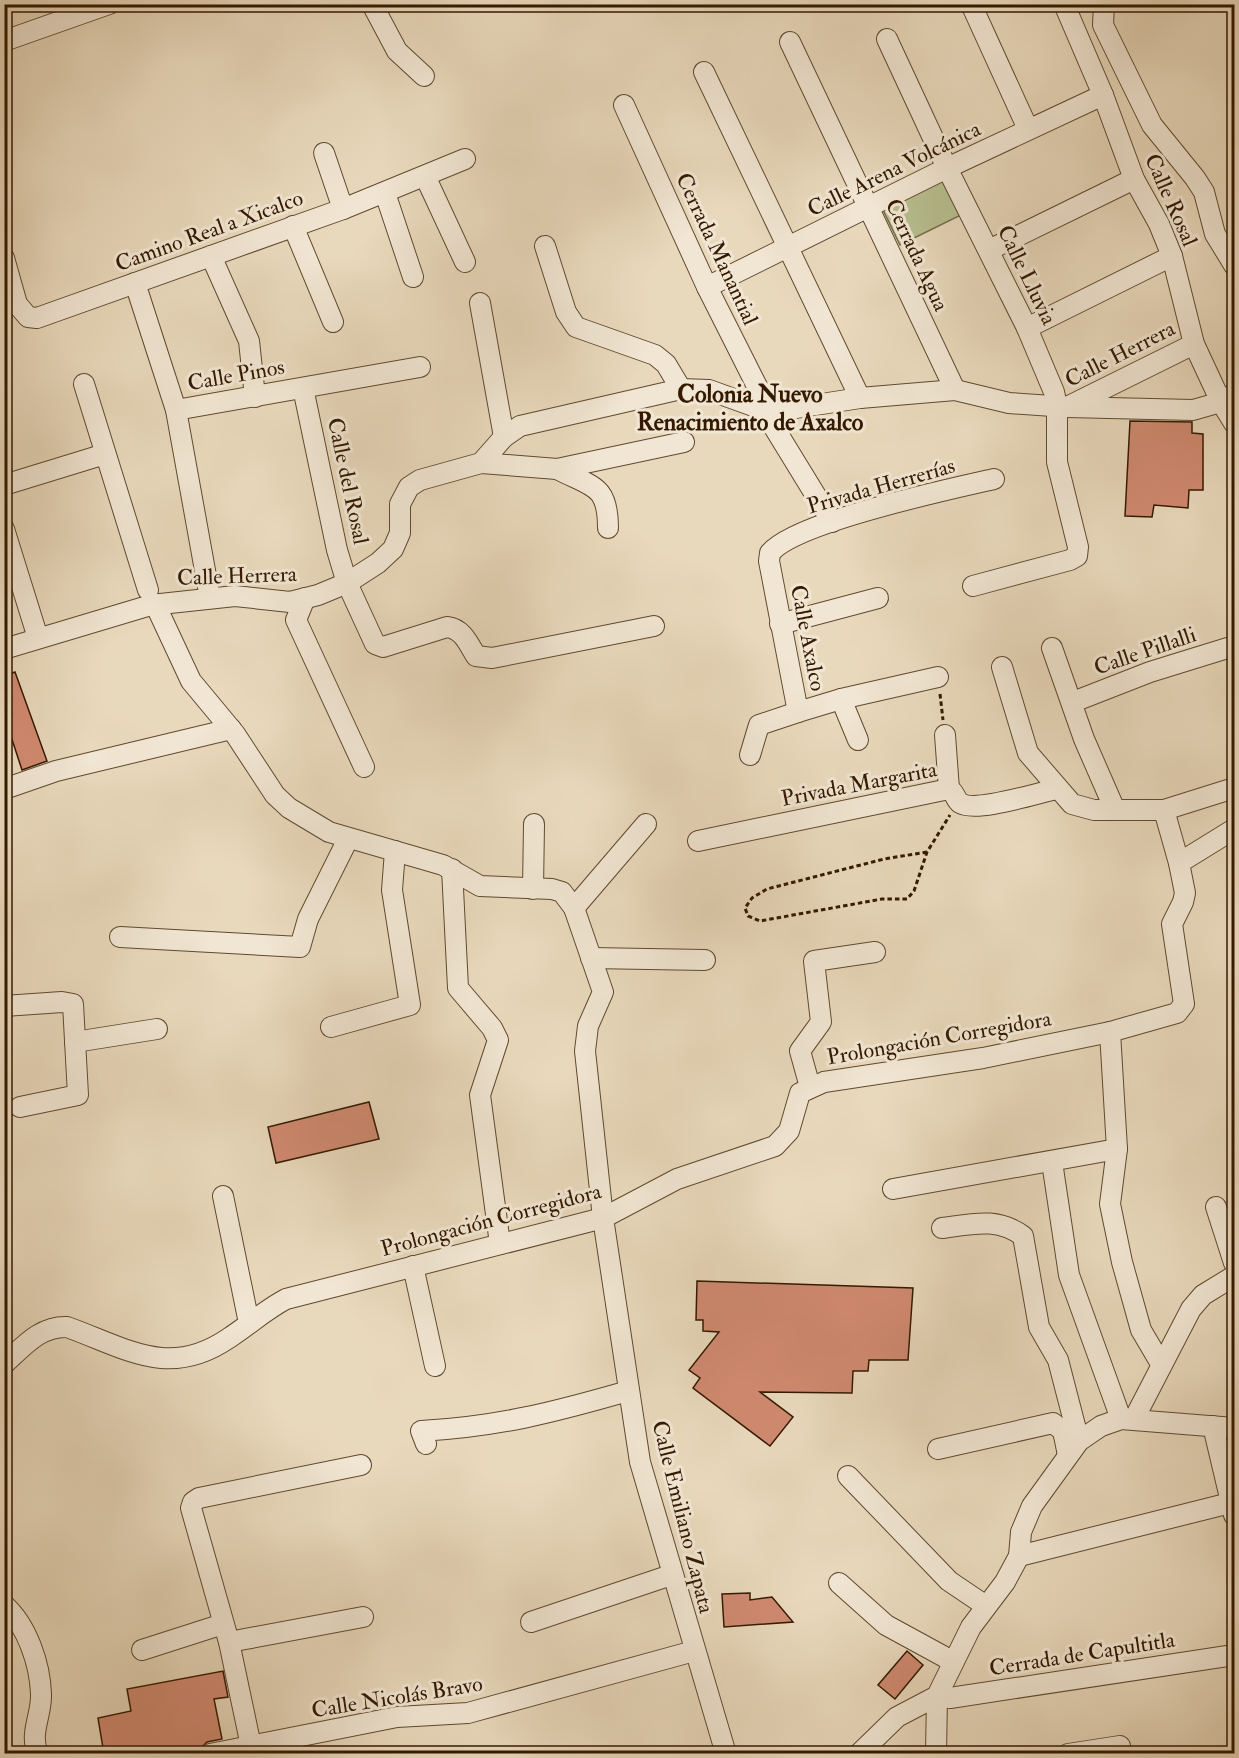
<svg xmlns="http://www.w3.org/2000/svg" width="1239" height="1758" font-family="'IM FELL Double Pica',serif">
  <rect width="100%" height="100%" fill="#e9d9bc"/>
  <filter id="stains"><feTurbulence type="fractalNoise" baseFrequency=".00333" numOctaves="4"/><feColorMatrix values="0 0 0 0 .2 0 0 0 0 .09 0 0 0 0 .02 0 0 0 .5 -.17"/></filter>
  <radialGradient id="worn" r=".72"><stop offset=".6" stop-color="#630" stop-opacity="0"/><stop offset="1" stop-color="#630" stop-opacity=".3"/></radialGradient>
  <path fill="#b7bf90" stroke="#756c48" stroke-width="1.5" d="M948,178L965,213L900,245L883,210Z"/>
  <g fill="#d18a71" stroke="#331900" stroke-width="1.5">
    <path d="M1130,421L1192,422V433L1203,434V490H1189L1188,508L1154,505L1152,517L1125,516Z"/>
    <path d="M15,672L47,761L22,770L4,715V676Z"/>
    <path d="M369,1102L379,1139L276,1163L268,1127Z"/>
    <path d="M697,1281L913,1288L908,1360H869L868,1371H853L852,1393L760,1392L793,1417L770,1446L693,1388L700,1378L689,1370L719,1332L703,1331V1320H696Z"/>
    <path d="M750,1593V1600L772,1597L793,1622L724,1627L722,1594Z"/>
    <path d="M907,1651L923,1665L895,1699L878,1685Z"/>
    <path d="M223,1671L228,1697L214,1699L222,1739L207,1742L199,1750L177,1754H104L98,1718L131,1711L127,1689Z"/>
  </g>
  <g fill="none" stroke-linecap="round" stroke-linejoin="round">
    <defs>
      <g id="minor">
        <path d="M372,4L397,51L424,76"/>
        <path d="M971,4L1028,129"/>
        <path d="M1064,4L1103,95L1134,179L1159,224L1172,256L1194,344L1221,402L1234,423"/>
        <path d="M1104,4L1103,25L1152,125L1195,178L1204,192L1215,234L1234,265"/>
        <path d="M887,39L947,168L1027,328L1054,392L1057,406V462L1078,547L1077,556L1070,560L973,586"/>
        <path d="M4,41L109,4"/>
        <path d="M790,42L955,390"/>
        <path d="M704,72L860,398"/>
        <path d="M624,105L707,287L770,412L775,429L832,522"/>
        <path d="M324,153L343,209"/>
        <path d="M425,176L465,262"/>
        <path d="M385,193L413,277"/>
        <path d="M293,226L333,322"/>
        <path d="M545,246L566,312L576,327L655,355L666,364L681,389"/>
        <path d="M989,250L1134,179"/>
        <path d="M211,256L249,341L255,397"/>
        <path d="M4,258L17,304L28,317L37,318L343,209L465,159"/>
        <path d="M135,283L176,410L210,598"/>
        <path d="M707,287L947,168L1103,95"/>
        <path d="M480,303L504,437"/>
        <path d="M1027,328L1172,256"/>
        <path d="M84,384L148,590"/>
        <path d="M303,388L337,550L347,583L375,644L383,647L447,627C463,629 468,643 476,656L492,658L654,626"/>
        <path d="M1069,406L1194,344"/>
        <path d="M176,410L420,367"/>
        <path d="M481,463L557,469L684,442"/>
        <path d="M557,469C592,487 608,484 608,528"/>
        <path d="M4,485L105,454"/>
        <path d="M4,529L38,638"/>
        <path d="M305,598L296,620L364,767"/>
        <path d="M155,604L191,681L235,734L275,795L289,808L329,832L443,865L480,886L552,889L562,892L574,908L603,992L588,1026L585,1051L603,1218L640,1462L726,1754"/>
        <path d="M780,624L878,598"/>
        <path d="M1052,648L1084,739L1115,810"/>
        <path d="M4,649L151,605L235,596L290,602L318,595L347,583L378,563L393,549L400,533V504L409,487L420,480L481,463L504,437L520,426L681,389L709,390L770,412L860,398L955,390L1009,403L1067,407L1193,410L1221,402L1234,394"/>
        <path d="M1002,667L1028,753L1072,804L1094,810H1164L1234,788"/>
        <path d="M938,677L841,699L798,712L769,561L770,553C795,522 950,489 994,479"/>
        <path d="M841,699L858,740"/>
        <path d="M1073,702L1150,672L1234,646"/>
        <path d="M945,735L949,789"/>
        <path d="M750,755L759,725L798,712"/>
        <path d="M4,789L56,771L231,729"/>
        <path d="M698,841L949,789C955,792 955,799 960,803C976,813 1037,793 1057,789"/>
        <path d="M1179,863L1234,829"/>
        <path d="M452,869L458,988L492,1028L498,1040L480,1095L500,1244"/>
        <path d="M533,889L534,824"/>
        <path d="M574,908L646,824"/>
        <path d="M120,937L300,947L308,919L348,839"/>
        <path d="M591,958L705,960"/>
        <path d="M4,1006L62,1002L73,1004L78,1095L20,1107"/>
        <path d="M331,1027L410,1005L392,890L395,851"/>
        <path d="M1110,1032L1117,1149L1110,1204L1122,1262L1141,1330L1161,1364"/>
        <path d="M75,1042L157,1029"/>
        <path d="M810,1087L800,1051L821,1022L814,961L875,952"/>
        <path d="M1052,1162L1069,1275L1121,1419"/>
        <path d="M893,1189L1117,1149"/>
        <path d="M223,1196L249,1323"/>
        <path d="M1216,1207L1234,1263"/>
        <path d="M942,1228C973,1224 997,1217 1023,1236L1039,1327L1058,1360L1079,1441"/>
        <path d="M413,1266L435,1366"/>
        <path d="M4,1364C24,1346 40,1326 67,1327C128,1349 169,1379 229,1338C249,1325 265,1310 286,1299L603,1218L677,1179L775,1146L789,1131L800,1093L824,1082L983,1058L1110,1032L1177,1013L1184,1004L1172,924L1183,902L1185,893L1179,863L1164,810"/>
        <path d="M1134,1419L1191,1309L1203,1295L1234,1276"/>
        <path d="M1213,1426L1234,1515"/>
        <path d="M426,1444L421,1431C497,1427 555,1412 628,1391"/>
        <path d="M938,1449L1053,1423L1063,1431L1068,1455"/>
        <path d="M848,1476L949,1581L986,1606"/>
        <path d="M1019,1556L1230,1503"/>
        <path d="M839,1583L886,1625L952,1661"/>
        <path d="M4,1605C27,1625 40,1664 41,1694C42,1715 29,1733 38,1754"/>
        <path d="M531,1622L671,1575"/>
        <path d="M229,1642L363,1617"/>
        <path d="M142,1650L223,1624"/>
        <path d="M251,1746L229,1642L191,1508L193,1502L199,1498L361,1465"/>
        <path d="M210,1754L397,1717L468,1713L694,1651"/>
        <path d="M859,1754L897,1717L937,1696L971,1627L1005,1582L1019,1556L1021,1532L1032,1506L1079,1441L1101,1426L1121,1419L1234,1428"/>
        <path d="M936,1754L937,1696L950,1698L1234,1655"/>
        <path d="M1068,1754L1120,1746"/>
      </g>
    </defs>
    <use href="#minor" stroke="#60492f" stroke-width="22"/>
    <g stroke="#331900" stroke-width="3" stroke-dasharray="4.5 3" stroke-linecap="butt">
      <path d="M940,694L943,720"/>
      <path d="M927,852L884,859L767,889L752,898L745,908L748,916L760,921L882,899H907L914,891L927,852L950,815"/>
    </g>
    <use href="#minor" stroke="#f1e6d3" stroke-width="20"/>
  </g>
  <g text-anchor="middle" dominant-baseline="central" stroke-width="6" stroke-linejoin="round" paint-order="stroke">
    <g font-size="22" fill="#331900" stroke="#f1e6d3">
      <text transform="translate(894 169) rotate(-26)">Calle Arena Volcánica</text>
      <text transform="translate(1171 200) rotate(66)">Calle Rosal</text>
      <text transform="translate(209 231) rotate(-20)">Camino Real a Xicalco</text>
      <text transform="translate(717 249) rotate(65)">Cerrada Manantial</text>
      <text transform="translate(917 255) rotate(65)">Cerrada Agua</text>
      <text transform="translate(1027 275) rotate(64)">Calle Lluvia</text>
      <text transform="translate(1120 354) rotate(-27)">Calle Herrera</text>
      <text transform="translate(236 375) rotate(-10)">Calle Pinos</text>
      <text transform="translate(348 481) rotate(78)">Calle del Rosal</text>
      <text transform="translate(881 486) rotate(-16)">Privada Herrerías</text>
      <text transform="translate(237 576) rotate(-2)">Calle Herrera</text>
      <text transform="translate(808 638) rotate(79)">Calle Axalco</text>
      <text transform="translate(1145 651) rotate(-19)">Calle Pillalli</text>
      <text transform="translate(859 784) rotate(-11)">Privada Margarita</text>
      <text transform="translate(939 1038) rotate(-10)">Prolongación Corregidora</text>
      <text transform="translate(491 1220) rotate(-15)">Prolongación Corregidora</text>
      <text transform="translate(683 1517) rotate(76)">Calle Emiliano Zapata</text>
      <text transform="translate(1082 1654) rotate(-9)">Cerrada de Capultitla</text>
      <text transform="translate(397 1697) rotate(-9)">Calle Nicolás Bravo</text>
    </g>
    <g font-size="24" font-weight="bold" fill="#331900" stroke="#f1e6d3">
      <text x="750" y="394">Colonia Nuevo<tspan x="750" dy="28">Renacimiento de Axalco</tspan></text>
    </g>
  </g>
  <rect width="1239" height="1758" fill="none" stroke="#e9d9bc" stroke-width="24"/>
  <rect x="6" y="6" width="1227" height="1746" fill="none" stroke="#331900" stroke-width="3"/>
  <rect x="12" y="12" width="1215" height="1734" fill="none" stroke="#331900" stroke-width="1.5"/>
  <rect width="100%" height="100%" filter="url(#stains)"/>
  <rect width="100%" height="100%" fill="url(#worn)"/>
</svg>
